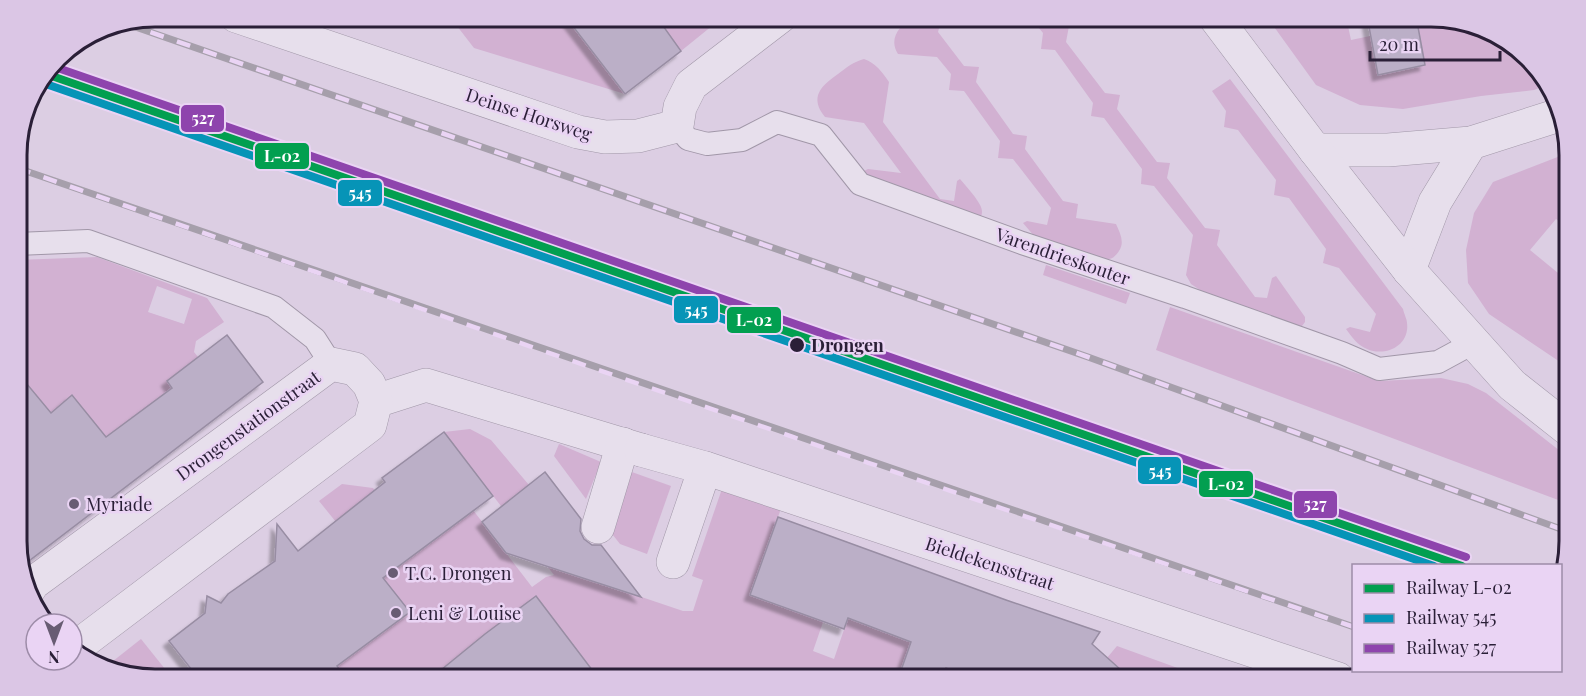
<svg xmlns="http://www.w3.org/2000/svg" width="1586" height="696" font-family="'Playfair Display',serif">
  <defs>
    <filter id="shadow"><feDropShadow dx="-5.5" dy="5.5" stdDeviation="1.5" flood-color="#0004"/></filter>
  </defs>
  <rect width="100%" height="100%" fill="#dccee3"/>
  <g fill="#d2b1d2" fill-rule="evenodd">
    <path d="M450,17H562L569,25L580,17L607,42L593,53L625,94L474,48Z"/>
    <path d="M656,17H723L681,51Z"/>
    <path d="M912,17H963L964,18L960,20L942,17L938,32L964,66L979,67L976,82L1013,134L1027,136L1025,149L1063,201L1078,204L1076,218L1116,224C1120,233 1125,242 1119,251C1117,254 1113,259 1109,259C1095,262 1050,242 1035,237L1023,223L1027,221L1047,225L1051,208L1013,159L998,158L1000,141L964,91L949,90L951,74L937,57L898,54C888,38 900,26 912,17Z"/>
    <path d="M1030,17H1048L1055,25L1069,26L1066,42L1105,93L1120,95L1117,109L1157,162L1170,163L1167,178L1205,228L1220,230L1217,245L1255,297L1267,298L1272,278L1276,276L1305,317V322L1302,326L1294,325L1203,292L1191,284L1186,275L1193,235L1154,186L1141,184L1142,169L1104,118L1091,116L1093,103L1055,50L1041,49L1043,33Z"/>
    <path d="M1267,17H1346L1351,40L1370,36L1378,75L1425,65L1416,17H1431L1483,27L1541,71L1547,85L1534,90L1481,96L1403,109L1360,105L1316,85Z"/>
    <path d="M864,59C876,63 882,72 889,82L883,122L940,199L954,201L957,181L960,179C965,185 982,203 982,211C982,216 981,216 977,218L873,180L864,171L868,169L901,173L864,123L825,117C809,97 821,86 838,74C847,67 853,62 864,59Z"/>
    <path d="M1230,79L1403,309C1404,314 1407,319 1407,323C1410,346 1385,357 1367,349C1357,345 1352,337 1346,329L1350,327L1370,332L1376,314L1339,268L1323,263L1326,249L1289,198L1274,195L1276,180L1238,130L1224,127L1226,111L1212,91Z"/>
    <path d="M1568,153L1569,229L1556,219L1530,250L1569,282V368L1489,314L1468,283L1466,250L1474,213L1493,182Z"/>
    <path d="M97,257L207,298L224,322L196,341L194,352L198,357L167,381L172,388L104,455L86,412L72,395L51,413L17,372V260ZM157,286L192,299L184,324L148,312Z"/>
    <path d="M1046,265L1130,293L1126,304L1043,275Z"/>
    <path d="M1170,307L1379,381L1441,378L1468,384L1486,393L1569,458V504L1156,350Z"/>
    <path d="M470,429L491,440L529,485L606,585L683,611H693L703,580L692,576L724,483L783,503L750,595L800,613L831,599L813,651L834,659L848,618L916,629L898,679H305L294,665L340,527L319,501L342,484L373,488L420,549L473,510L532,587L546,577L554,575L444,432Z"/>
    <path d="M559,444L601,462L586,499L554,456Z"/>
    <path d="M629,471L671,486L647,554L620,544L609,530Z"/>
    <path d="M141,639L173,679H155L103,669Z"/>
    <path d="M1117,646L1208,679H1131L1126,675L1122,679H1037L1040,672L1091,677Z"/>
    <path d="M959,663L984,679H942L946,668L956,672Z"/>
  </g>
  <g fill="#bbafc7" stroke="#988da3" stroke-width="1.5" filter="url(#shadow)">
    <path d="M565,16H656L681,51L625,94Z"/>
    <path d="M1367,16H1416L1425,65L1378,75Z"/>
    <path d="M227,335L263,382L21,567L18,559L17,372L51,413L72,395L106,437L172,388L167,381Z"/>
    <path d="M444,432L493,496L383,578L410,612L337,666L346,679H199L169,641L205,613L207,596L221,603L228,594L275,561L277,524L298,551L385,482L382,478Z"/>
    <path d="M545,472L581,519L580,531L584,539L592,545H601L641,597L506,553L482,522Z"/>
    <path d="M778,517L1006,600L1100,632L1092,644L1131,679H984L957,670L956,672L946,668L942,679H898L911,642L848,618L844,629L750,595Z"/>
    <path d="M536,596L599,679H430L485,634Z"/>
  </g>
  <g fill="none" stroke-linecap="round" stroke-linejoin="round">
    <defs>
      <g id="service">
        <path d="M677,126L688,139L707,144L742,140L777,122L821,135L860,184L1022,243L1185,297L1342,353L1379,369L1438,362L1473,343"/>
        <path d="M17,244L88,241L274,307L315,339L331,364"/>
      </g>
      <g id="pedestrian">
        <path d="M376,401L426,385L641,450"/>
        <path d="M598,527L623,444"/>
      </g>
      <g id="minor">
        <path d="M236,16L578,132L605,137L638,136L677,126L680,107L691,85L781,16"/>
        <path d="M1315,150H1388L1471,143L1559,115"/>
        <path d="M1409,270L1435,202L1471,143"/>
        <path d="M641,450L705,468L1338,679"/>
        <path d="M673,562L705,468"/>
        <path d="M30,588L32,584L331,364L355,369L369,384L376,401L370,425L75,648"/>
      </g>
      <path id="tertiary" d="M1214,16L1315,150L1409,270L1512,385L1569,430"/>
    </defs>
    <use href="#service" stroke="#a197a8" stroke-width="24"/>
    <use href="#pedestrian" stroke="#a197a8" stroke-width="34"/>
    <use href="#minor" stroke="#a197a8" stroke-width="34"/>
    <use href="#tertiary" stroke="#a197a8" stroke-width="34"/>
    <use href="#service" stroke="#e7dfec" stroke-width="22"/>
    <use href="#pedestrian" stroke="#e7dfec" stroke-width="33"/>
    <use href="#minor" stroke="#e7dfec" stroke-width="33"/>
    <use href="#tertiary" stroke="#e7dfec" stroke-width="33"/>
    <defs>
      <g id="rail">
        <path d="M124,23L1088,357L1569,532"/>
        <path d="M17,168C462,323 907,478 1354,627"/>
      </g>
    </defs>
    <use href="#rail" stroke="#a69fab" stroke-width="7"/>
    <use href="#rail" stroke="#ead4f4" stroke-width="4.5" stroke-dasharray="14" stroke-linecap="butt"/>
    <defs>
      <path id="rail-1" d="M46,74L1462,566"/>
      <path id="rail-2" d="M43,83L1434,566"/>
      <path id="rail-3" d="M52,66L1466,557"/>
    </defs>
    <use href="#rail-1" stroke="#ead4f4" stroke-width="12"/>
    <use href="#rail-2" stroke="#ead4f4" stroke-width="12"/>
    <use href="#rail-3" stroke="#ead4f4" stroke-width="12"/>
    <use href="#rail-1" stroke="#029f50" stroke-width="8"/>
    <use href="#rail-2" stroke="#0694b7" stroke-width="8"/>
    <use href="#rail-3" stroke="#8e44ad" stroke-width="8"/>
  </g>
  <circle fill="#2a1f37" stroke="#ead4f4" stroke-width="2" cx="797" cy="345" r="8"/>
  <g fill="#685c73" stroke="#ead4f4" stroke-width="2">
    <circle cx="74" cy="504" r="6"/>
    <circle cx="393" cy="573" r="6"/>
    <circle cx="396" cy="613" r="6"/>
  </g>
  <g text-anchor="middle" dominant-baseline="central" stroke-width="5" stroke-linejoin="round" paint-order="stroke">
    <g font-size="18" fill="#2a1f37" stroke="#ead4f4">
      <text transform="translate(529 114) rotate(18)">Deinse Horsweg</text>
      <text transform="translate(1063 256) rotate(19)">Varendrieskouter</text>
      <text transform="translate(248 425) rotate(-36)">Drongenstationstraat</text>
      <text transform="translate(990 563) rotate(18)">Bieldekensstraat</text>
    </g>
    <g font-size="18" font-weight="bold" fill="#2a1f37" stroke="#ead4f4" text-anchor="start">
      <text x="811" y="345">Drongen</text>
    </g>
    <g font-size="18" fill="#2a1f37" stroke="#ead4f4" text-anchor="start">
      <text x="86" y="504">Myriade</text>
      <text x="405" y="573">T.C. Drongen</text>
      <text x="408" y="613">Leni &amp; Louise</text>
    </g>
  </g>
  <path d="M0 0H1586V696H0ZM155 27H1431A128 128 0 0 1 1559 155V541A128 128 0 0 1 1431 669H155A128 128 0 0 1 27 541V155A128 128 0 0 1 155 27Z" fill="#dbc6e5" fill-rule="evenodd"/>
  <path fill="none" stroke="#2a1f37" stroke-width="3" d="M155 27H1431A128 128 0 0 1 1559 155V541A128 128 0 0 1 1431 669H155A128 128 0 0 1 27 541V155A128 128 0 0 1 155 27Z"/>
  <g stroke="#ead4f4" stroke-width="2">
    <rect x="180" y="104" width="45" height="29" rx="6" fill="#8e44ad"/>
    <rect x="254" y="142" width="56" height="28" rx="6" fill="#029f50"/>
    <rect x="337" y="179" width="46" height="28" rx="6" fill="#0694b7"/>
    <rect x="673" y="295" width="46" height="29" rx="6" fill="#0694b7"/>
    <rect x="726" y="306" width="56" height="28" rx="6" fill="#029f50"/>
    <rect x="1137" y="456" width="45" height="29" rx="6" fill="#0694b7"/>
    <rect x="1198" y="470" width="56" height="28" rx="6" fill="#029f50"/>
    <rect x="1293" y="490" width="45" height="29" rx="6" fill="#8e44ad"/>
  </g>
  <g font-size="16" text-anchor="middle" font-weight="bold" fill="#fff">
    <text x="203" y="124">527</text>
    <text x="282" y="162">L-02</text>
    <text x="360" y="199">545</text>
    <text x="696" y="316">545</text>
    <text x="754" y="326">L-02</text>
    <text x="1160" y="477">545</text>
    <text x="1226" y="490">L-02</text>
    <text x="1315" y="510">527</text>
  </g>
  <rect x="1352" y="564" width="210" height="108" fill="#ead4f4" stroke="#9d8ca8" stroke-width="1.5"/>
  <rect x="1364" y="584" width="30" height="9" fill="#029f50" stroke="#9d8ca8" stroke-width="1.5"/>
  <text x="1406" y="594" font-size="18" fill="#2a1f37">Railway L-02</text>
  <rect x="1364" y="614" width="30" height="9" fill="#0694b7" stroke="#9d8ca8" stroke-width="1.5"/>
  <text x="1406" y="624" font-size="18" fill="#2a1f37">Railway 545</text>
  <rect x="1364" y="644" width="30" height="9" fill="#8e44ad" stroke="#9d8ca8" stroke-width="1.5"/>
  <text x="1406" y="654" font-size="18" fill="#2a1f37">Railway 527</text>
  <g transform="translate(54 642) rotate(180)"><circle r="28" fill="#ead4f4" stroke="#9d8ca8" stroke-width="1.5"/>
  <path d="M0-4.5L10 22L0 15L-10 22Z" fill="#685c73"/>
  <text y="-9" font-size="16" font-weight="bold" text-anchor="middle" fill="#2a1f37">N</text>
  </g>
  <path d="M1370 51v9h130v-9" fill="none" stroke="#2a1f37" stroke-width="3"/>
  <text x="1379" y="51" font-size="18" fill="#2a1f37" stroke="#ead4f4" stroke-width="4.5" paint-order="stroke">20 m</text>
</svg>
